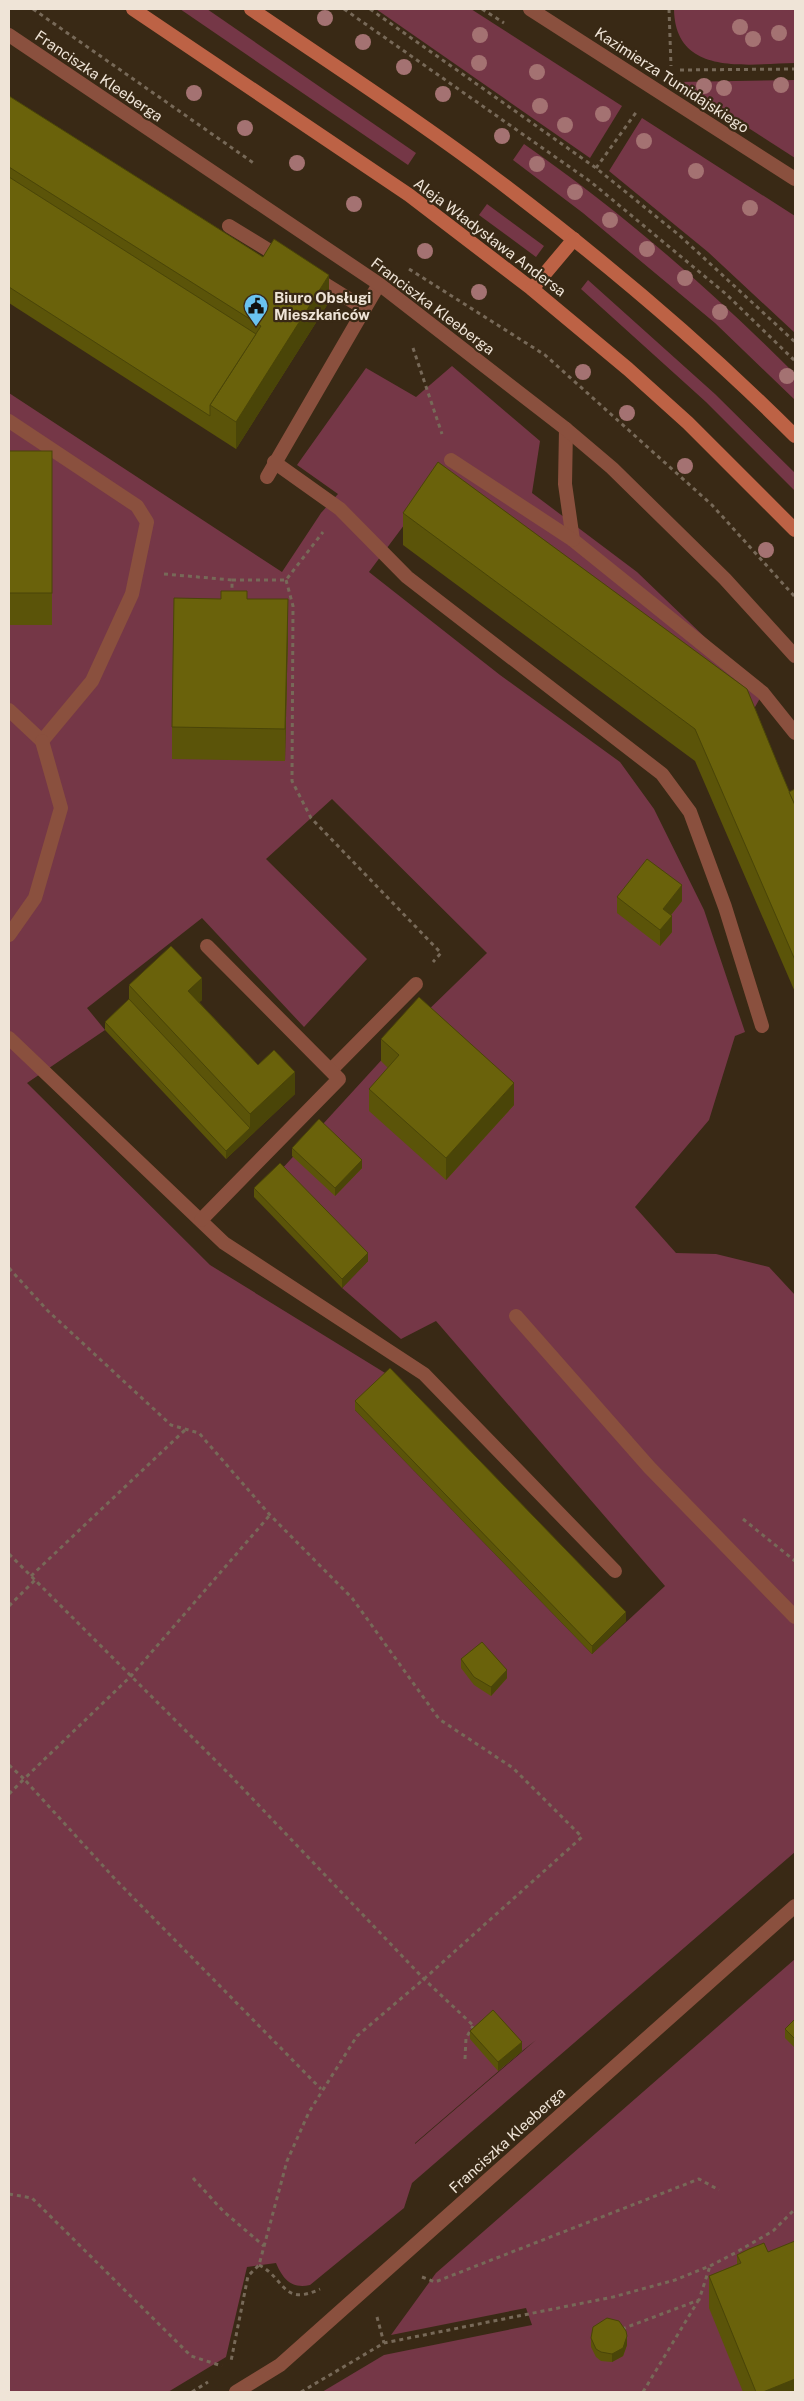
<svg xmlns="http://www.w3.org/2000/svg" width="804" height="2401" font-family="'Public Sans',sans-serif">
  <rect width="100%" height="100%" fill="#392915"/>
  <g fill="#753747" fill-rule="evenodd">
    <path d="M180,9H207L416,153L408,165Z"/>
    <path d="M376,9H471L622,106L590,158Z"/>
    <path d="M674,9H795V63C747,64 675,77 674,9Z"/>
    <path d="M795,80V158L677,82Z"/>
    <path d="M642,118L795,216V333L708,252L609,171Z"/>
    <path d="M524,144C622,212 711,290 795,374V400L715,323L583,213L513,160Z"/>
    <path d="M487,204L544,246L536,257L479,215Z"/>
    <path d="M588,280L715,394L795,473V491L706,402L581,289Z"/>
    <path d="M452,366L540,441L532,493L637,572L763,693L747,721L431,489L369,572L500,675L620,762L654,809L704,910L745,1032L735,1036L709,1120L635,1207L676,1253L716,1254L769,1267L795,1295V1852L412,2183L404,2208L310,2285C291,2289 283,2279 276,2263L247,2267L226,2357L168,2392H9V393L282,572L321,513L338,494L297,465L366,368L416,397ZM332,799L487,953L419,1019L280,1171L368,1261L342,1288L401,1339L436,1321L665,1586L592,1654L355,1410L390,1376L210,1265L27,1083L105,1030L87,1008L202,918L304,1027L367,959L266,859ZM536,2040L415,2144V2143L522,2051Z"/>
    <path d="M795,1959V2392H322L384,2355L532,2325L526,2308L391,2335L436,2273Z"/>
  </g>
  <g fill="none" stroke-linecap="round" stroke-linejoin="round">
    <g stroke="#776958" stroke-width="3" stroke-dasharray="4 4" stroke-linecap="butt">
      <path d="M33,9L255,164"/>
      <path d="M344,9L591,182L726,294L795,361"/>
      <path d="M370,9L596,168L679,235L795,342"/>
      <path d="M482,9L504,23"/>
      <path d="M669,9L671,66"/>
      <path d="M680,70L795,69"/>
      <path d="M596,168L637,111"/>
      <path d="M409,269L545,355L712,505L795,597"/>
      <path d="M413,348L442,434"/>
      <path d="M164,574L232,580V595"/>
      <path d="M232,580H286L323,532"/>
      <path d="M286,580L293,606L292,781L311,818L441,953L433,962"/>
      <path d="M9,1268L47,1310L171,1425L199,1433L270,1515L352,1598L439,1719L513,1768L582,1837L424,1979L357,2036L309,2112L287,2161L259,2265L248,2276L231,2361"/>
      <path d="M743,1519L795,1561"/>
      <path d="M9,1554L228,1773L424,1979L477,2029"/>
      <path d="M31,1576L186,1429"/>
      <path d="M9,1606L35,1580"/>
      <path d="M9,1765L24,1779L131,1676L270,1515"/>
      <path d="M9,1794L24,1779L115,1879L321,2089"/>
      <path d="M465,2059L466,2038L473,2026"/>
      <path d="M193,2178L223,2211L264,2246"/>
      <path d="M9,2194L32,2198L191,2356L222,2366"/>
      <path d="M259,2265C285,2278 282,2307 320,2289"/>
      <path d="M422,2277L435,2282L699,2179L719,2190"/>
      <path d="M377,2317L384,2343"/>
      <path d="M622,2329L699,2300L710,2266"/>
      <path d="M192,2392L208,2382"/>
      <path d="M301,2392L384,2343L613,2297L675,2280L710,2266L735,2253L773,2231L795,2209"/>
      <path d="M643,2392L698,2301"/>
    </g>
    <g stroke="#8a503e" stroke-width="14">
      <path d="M229,226L283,259"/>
      <path d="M315,278L365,309"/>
      <path d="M9,421L137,506L147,522L132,594L92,681L42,741L9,710"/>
      <path d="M566,429L565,484L573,540L763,693L795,733"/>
      <path d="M274,462L340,509L407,577L662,774L690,812L725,907L762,1026"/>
      <path d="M267,477L379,284"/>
      <path d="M9,935L35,898L61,808L42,741"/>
      <path d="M9,1038L224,1243L424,1374L615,1571"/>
      <path d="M331,1070L416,984"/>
      <path d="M201,1220L339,1079L207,946"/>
      <path d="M516,1316L649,1467L795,1617"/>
    </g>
    <g stroke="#8a503e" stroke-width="14">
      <path d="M530,9L795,179"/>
      <path d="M9,35L379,284L566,429L612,468L725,579L795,656"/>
      <path d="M451,460L573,540"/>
      <path d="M236,2392L280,2365L795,1906"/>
    </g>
    <g stroke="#bd6245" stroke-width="14">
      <path d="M133,9L409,195L532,289L628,369L688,423L795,530"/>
      <path d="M251,9C330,63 411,115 488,173C596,254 699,340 795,436"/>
      <path d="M532,289L574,239"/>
    </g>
  </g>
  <g fill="#a47272">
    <circle cx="325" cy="18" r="8"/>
    <circle cx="740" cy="27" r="8"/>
    <circle cx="779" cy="33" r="8"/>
    <circle cx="480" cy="35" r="8"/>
    <circle cx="753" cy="39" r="8"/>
    <circle cx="363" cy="42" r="8"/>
    <circle cx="479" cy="63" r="8"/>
    <circle cx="404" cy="67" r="8"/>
    <circle cx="537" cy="72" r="8"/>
    <circle cx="781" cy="85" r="8"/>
    <circle cx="704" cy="86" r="8"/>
    <circle cx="724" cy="88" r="8"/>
    <circle cx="194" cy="93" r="8"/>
    <circle cx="443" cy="94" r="8"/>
    <circle cx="540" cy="106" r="8"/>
    <circle cx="603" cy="114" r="8"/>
    <circle cx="565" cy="125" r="8"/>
    <circle cx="245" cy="128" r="8"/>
    <circle cx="502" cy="136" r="8"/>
    <circle cx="644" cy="141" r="8"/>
    <circle cx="297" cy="163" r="8"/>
    <circle cx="537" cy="164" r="8"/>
    <circle cx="696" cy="171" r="8"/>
    <circle cx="575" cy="192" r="8"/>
    <circle cx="354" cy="204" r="8"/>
    <circle cx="750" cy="208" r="8"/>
    <circle cx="610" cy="220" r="8"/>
    <circle cx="647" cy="249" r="8"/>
    <circle cx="425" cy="251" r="8"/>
    <circle cx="685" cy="278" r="8"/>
    <circle cx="479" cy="292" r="8"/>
    <circle cx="720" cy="312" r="8"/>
    <circle cx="583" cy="372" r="8"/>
    <circle cx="787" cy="376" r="8"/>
    <circle cx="627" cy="413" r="8"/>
    <circle cx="685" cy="466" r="8"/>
    <circle cx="766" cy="550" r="8"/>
  </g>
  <g fill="#5b5409">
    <path d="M9,96L263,257L329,302L236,449L9,303Z"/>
    <rect x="9" y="451" width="43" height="174"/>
    <path d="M403,513L781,772L789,792L795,789V992L695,761L403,545Z"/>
    <path d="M247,599L288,631L285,761L172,759V727Z"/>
    <path d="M617,897L682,901L671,915L672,932L660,946L617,913Z"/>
    <path d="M129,985L202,1000L199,1002L258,1065L295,1094L226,1159L105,1030V1022L129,999Z"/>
    <path d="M381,1039L514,1105L446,1180L369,1111V1089L388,1068L381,1061Z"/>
    <path d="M292,1148L362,1168L335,1196L292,1156Z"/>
    <path d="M254,1188L368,1261L342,1288L254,1197Z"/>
    <path d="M355,1401L626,1621L592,1654L355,1410Z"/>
    <path d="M461,1659L507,1678L491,1696L474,1685L461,1668Z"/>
    <path d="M795,2019V2048L785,2038V2029Z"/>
    <path d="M470,2031L522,2051L498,2071L470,2039Z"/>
    <path d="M737,2255L795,2392H743L709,2308V2276L737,2264Z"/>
    <path d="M591,2338L627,2345L623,2356L612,2362L601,2361L596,2357L591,2347Z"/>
  </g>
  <g fill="#4a4508">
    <path d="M329,275V302L236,449V422Z"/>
    <path d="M288,599V631L285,761V729Z"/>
    <path d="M682,885V901L663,925V909Z"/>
    <path d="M672,916V932L660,946V930Z"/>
    <path d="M202,978V1000L188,1013V991Z"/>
    <path d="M295,1072V1094L226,1159V1151L250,1128V1114Z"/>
    <path d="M514,1083V1105L446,1180V1158Z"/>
    <path d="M362,1160V1168L335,1196V1188Z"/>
    <path d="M368,1253V1261L342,1288V1279Z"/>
    <path d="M626,1612V1621L592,1654V1646Z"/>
    <path d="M507,1670V1678L491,1696V1687Z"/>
    <path d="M522,2042V2051L498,2071V2062Z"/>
    <path d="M627,2336V2345L623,2356L612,2362V2354Z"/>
    <path d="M795,2379V2392H763Z"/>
  </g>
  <g fill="#6a620b" stroke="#4a4508">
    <path d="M9,96L263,257L274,239L329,275L236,422L210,405L261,326L9,167Z"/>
    <path d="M9,177L256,334L210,405V416L9,287Z"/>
    <rect x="9" y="451" width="43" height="142"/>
    <path d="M438,462L747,689L781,772L795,805V960L695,729L403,513Z"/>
    <path d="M221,591H247V599H288L285,729L172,727L174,598L221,599Z"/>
    <path d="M795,789V805L789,792Z"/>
    <path d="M647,859L682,885L663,909L672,916L660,930L617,897Z"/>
    <path d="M171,946L202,978L188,991L258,1065L274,1050L295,1072L250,1114L129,985Z"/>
    <path d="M419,997L514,1083L446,1158L369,1089L399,1055L381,1039Z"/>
    <path d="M129,999L250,1128L226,1151L105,1022Z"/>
    <path d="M319,1119L362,1160L335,1188L292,1148Z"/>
    <path d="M280,1163L368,1253L342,1279L254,1188Z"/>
    <path d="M390,1368L626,1612L592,1646L355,1401Z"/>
    <path d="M482,1642L507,1670L491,1687L474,1677L461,1659Z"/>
    <path d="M493,2010L522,2042L498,2062L470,2031Z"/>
    <path d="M795,2019V2039L785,2029Z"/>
    <path d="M795,2241V2379L763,2392H756L709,2276L741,2263L737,2255L749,2249L764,2243L768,2252Z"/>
    <path d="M607,2318L619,2321L626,2331L627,2336L623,2348L612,2354L601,2352L596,2349L591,2338L593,2327Z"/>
  </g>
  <defs>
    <symbol id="civic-pin" viewBox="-11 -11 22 30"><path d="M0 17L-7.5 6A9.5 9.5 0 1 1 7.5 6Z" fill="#6ac3f1" stroke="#392915"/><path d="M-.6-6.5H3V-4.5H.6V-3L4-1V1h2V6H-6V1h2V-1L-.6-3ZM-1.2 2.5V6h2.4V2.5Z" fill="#111"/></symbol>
  </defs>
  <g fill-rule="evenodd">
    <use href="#civic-pin" x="242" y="292" width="28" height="38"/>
  </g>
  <g text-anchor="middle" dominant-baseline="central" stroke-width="4.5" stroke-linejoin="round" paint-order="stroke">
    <g font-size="15" fill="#efe4d7" stroke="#392915">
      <text transform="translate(99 76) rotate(34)">Franciszka Kleeberga</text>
      <text transform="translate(672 80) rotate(33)">Kazimierza Tumidajskiego</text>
      <text transform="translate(490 237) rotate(37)">Aleja Władysława Andersa</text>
      <text transform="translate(433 306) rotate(37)">Franciszka Kleeberga</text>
      <text transform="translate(507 2140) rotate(-42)">Franciszka Kleeberga</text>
    </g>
    <g font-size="15" font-weight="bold" fill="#efe4d7" stroke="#392915" text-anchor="start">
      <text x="274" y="297">Biuro Obsługi<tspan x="274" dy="17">Mieszkańców</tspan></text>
    </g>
  </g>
  <rect width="804" height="2401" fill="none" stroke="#efe4d7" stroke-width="20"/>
</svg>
